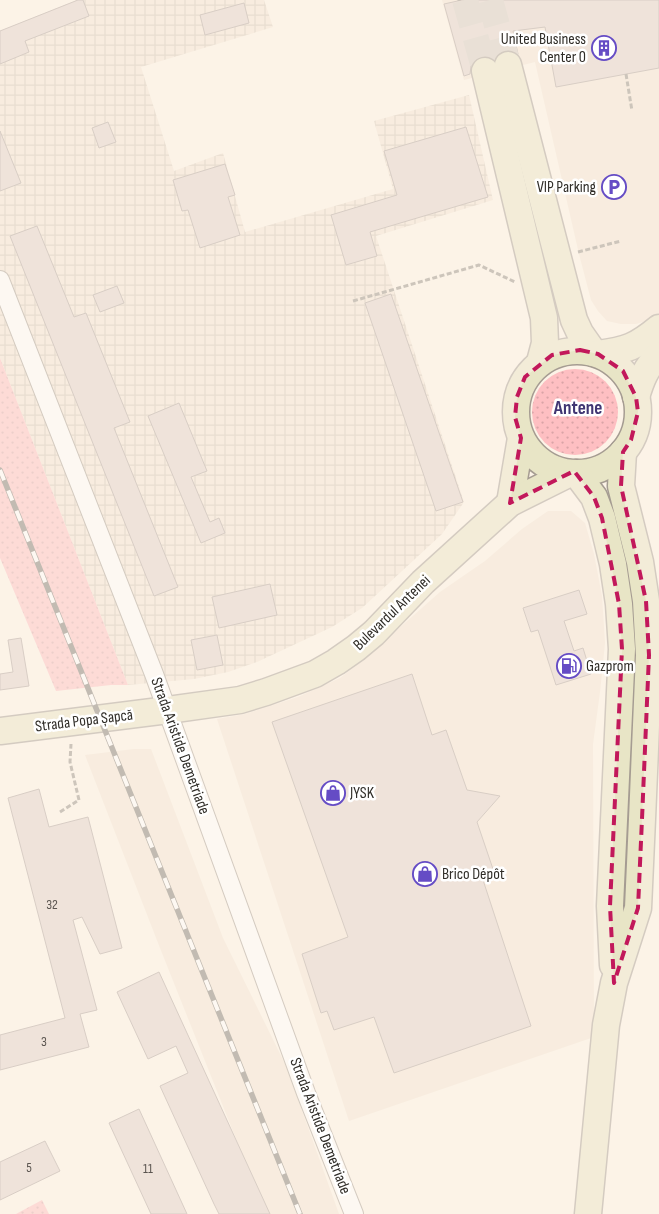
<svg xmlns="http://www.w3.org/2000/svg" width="659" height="1214" font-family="'Sofia Sans Condensed',sans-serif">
  <defs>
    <pattern id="industrial-grid" width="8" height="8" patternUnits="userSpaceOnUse" patternTransform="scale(1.25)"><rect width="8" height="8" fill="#f3e5d4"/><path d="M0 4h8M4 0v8" fill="none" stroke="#d1c5b6"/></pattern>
    <pattern id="green-dots" width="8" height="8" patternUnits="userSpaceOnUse" patternTransform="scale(1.25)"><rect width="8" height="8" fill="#febfc2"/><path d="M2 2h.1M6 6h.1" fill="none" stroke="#daa4a7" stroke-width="1.8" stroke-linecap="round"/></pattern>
  </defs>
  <rect width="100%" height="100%" fill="#fcf3e7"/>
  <g fill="#f3e5d4">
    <path d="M442,0H659V317L636,324H621L607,321L598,311L591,300L579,254L535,62L464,80Z"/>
    <path d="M548,511H571L585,523L594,554L602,596L605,643L600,692L593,744L594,1037L349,1121L217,719L245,714L298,697L340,678L362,661L440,592L485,561L522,529Z"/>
    <path d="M134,749H151L223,938L286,1066L339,1214H266L160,948L85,755Z"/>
  </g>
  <path fill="url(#industrial-grid)" d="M77,0H264L273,27L141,67L174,171L223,153L245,232L393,189L374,121L469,95L493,200L376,236L464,502L442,534L362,608L332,627L257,662L228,672L194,679L128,685L0,358V31Z"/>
  <g fill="url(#green-dots)">
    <path d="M0,358L128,685H111L56,691L0,558Z"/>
    <circle cx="575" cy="412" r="43"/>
    <path d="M42,1200L49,1214H16Z"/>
  </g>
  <g fill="#e0d1cb" stroke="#aea19b">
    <path d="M78,0H83L89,16L25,41L29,52L0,64V31Z"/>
    <path d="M462,0H659V68L556,87L545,27L513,31L518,54L512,51L505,50L498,54L494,60L489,57H481L474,60L471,66L470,74L464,76L444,4Z"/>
    <path d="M244,3L249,23L205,35L200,15Z"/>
    <path d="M108,122L116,142L99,148L92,128Z"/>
    <path d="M466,127L488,197L370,232L377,256L346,265L331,215L397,195L384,151Z"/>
    <path d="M0,131L21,183L0,191Z"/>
    <path d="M225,164L235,195L228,197L240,235L200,248L188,210L182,211L173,180Z"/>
    <path d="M37,226L74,317L86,313L130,422L114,428L178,587L154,596L10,236Z"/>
    <path d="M117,286L124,303L100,312L93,295Z"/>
    <path d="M391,294L463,502L436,511L365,303Z"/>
    <path d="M179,403L207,471L191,477L210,522L219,518L225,533L201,543L148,416Z"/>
    <path d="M270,584L277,615L219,628L212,597Z"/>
    <path d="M579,590L587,614L564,621L574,651L583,648L591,674L556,685L538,630L531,632L523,608Z"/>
    <path d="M217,635L223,665L197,670L191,640Z"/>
    <path d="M21,638L29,686L0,690V674L13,672L8,640Z"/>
    <path d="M412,674L432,735L446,730L467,790L500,796L477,822L494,872L482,877L531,1026L394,1073L374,1017L334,1030L327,1011L321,1013L302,954L348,937L272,722Z"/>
    <path d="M39,789L49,827L88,817L122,948L100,954L82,917L73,920L97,1010L80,1014L89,1047L0,1070V1035L65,1018L8,798Z"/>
    <path d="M159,972L270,1214H219L214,1204L160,1086L188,1073L176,1046L148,1059L117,992Z"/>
    <path d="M139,1109L187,1214H151L109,1123Z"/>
    <path d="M45,1141L60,1171L0,1200V1162Z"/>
  </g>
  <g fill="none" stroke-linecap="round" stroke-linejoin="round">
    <g stroke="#d3cbc1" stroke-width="26" stroke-dasharray="26 13" stroke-linecap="butt">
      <path d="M465,0L485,71"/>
      <path d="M490,0L508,65"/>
    </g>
    <defs>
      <path id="street" d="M0,280L154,674L306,1093L354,1214"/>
      <g id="secondary">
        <path d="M508,65L574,320L580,333L594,353"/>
        <path d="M485,71L544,318L545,343L540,362"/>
        <circle cx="577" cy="412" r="61"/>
        <path d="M598,354C627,350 636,347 659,328"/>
        <path d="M636,397C641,380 646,367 659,355"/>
        <path d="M576,473L594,497L602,518L613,564L619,604L622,649L610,906L613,965"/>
        <path d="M510,503L521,438"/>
        <path d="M0,731L168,710L240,700L266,692L315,674L336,662L356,648L374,633L423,582L510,503L570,473"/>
        <path d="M588,1214L606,1025L614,983L638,908L642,819L649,655L646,601L640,562L621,486L623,452"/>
      </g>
    </defs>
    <use href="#street" stroke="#a59c92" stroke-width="20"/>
    <use href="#secondary" stroke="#a59c92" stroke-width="29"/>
    <g stroke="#948f86" stroke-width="3" stroke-dasharray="5 2.5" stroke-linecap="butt">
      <path d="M459,0V1"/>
      <path d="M626,74L632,111"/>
      <path d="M578,252L621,241"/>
      <path d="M353,301L479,265L515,282"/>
      <path d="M60,812L79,800L70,762L71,744"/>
    </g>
    <use href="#street" stroke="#fff" stroke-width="18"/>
    <use href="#secondary" stroke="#e8e5c6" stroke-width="26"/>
    <defs>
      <path id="rail" d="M0,470L300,1214"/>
    </defs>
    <use href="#rail" stroke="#7d7871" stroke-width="5.5"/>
    <use href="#rail" stroke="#fff" stroke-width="4" stroke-dasharray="11" stroke-linecap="butt"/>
  </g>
  <path d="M0 0H659V1214H0ZM580,350L598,354L623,371L636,397L638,412L631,440L623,452L621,486L646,601L649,655L642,819L638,908L614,983L610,906L622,649L619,604L602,518L594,497L574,471L510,503L521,438L515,417L517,397L525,377L552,355Z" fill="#fcf3e7" fill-opacity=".55" fill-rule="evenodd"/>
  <path fill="none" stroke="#c2185b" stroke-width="4" stroke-dasharray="10 6" stroke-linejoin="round" d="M580,350L598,354L623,371L636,397L638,412L631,440L623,452L621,486L646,601L649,655L642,819L638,908L614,983L610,906L622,649L619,604L602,518L594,497L574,471L510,503L521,438L515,417L517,397L525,377L552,355Z"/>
  <defs>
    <symbol id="building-ring" viewBox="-11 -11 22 22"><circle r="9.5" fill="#fff" stroke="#654cc5" stroke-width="1.5"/><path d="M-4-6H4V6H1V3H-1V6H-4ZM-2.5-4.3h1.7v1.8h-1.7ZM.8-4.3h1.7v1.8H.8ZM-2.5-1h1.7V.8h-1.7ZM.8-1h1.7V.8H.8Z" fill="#654cc5"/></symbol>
    <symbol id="parking-ring" viewBox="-11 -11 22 22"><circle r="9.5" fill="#fff" stroke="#654cc5" stroke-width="1.5"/><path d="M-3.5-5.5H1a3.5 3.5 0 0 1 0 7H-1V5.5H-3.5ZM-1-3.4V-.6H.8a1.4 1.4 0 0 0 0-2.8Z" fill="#654cc5"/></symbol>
    <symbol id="fuel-ring" viewBox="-11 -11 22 22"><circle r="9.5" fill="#fff" stroke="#654cc5" stroke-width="1.5"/><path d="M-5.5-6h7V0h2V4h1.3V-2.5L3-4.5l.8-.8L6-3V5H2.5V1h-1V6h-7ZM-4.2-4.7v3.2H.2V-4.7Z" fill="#654cc5"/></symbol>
    <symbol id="shop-ring" viewBox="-11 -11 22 22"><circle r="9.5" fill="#fff" stroke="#654cc5" stroke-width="1.5"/><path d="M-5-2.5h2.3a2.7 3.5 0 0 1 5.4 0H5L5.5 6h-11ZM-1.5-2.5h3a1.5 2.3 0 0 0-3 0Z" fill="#654cc5"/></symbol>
  </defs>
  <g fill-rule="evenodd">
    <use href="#building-ring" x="590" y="34" width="28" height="28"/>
    <use href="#parking-ring" x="600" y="173" width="28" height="28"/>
    <use href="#fuel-ring" x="555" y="652" width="28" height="28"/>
    <use href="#shop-ring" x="319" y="779" width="28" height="28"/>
    <use href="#shop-ring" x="411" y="860" width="28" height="28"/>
  </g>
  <g text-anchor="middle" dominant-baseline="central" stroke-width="5" stroke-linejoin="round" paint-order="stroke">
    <g font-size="14" fill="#5b5550">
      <text x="52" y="904">32</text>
      <text x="44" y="1041">3</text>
      <text x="29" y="1167">5</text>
      <text x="148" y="1168">11</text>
    </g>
    <g font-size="16" fill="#2f2c27" stroke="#fff" text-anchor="start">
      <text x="586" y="39" text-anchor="end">United Business<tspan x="586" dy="18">Center 0</tspan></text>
      <text x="596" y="187" text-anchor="end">VIP Parking</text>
      <text x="586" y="666">Gazprom</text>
      <text x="350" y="793">JYSK</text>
      <text x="442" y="874">Brico Dépôt</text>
    </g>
    <g font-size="16" fill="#2f2c27" stroke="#fff">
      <text transform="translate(392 613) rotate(-44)">Bulevardul Antenei</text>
      <text transform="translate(84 721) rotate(-7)">Strada Popa Șapcă</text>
      <text transform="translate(180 746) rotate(70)">Strada Aristide Demetriade</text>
      <text transform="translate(320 1126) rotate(69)">Strada Aristide Demetriade</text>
    </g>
    <g font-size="19" font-weight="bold" fill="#403673" stroke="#fff">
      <text x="578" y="408">Antene</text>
    </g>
  </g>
</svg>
